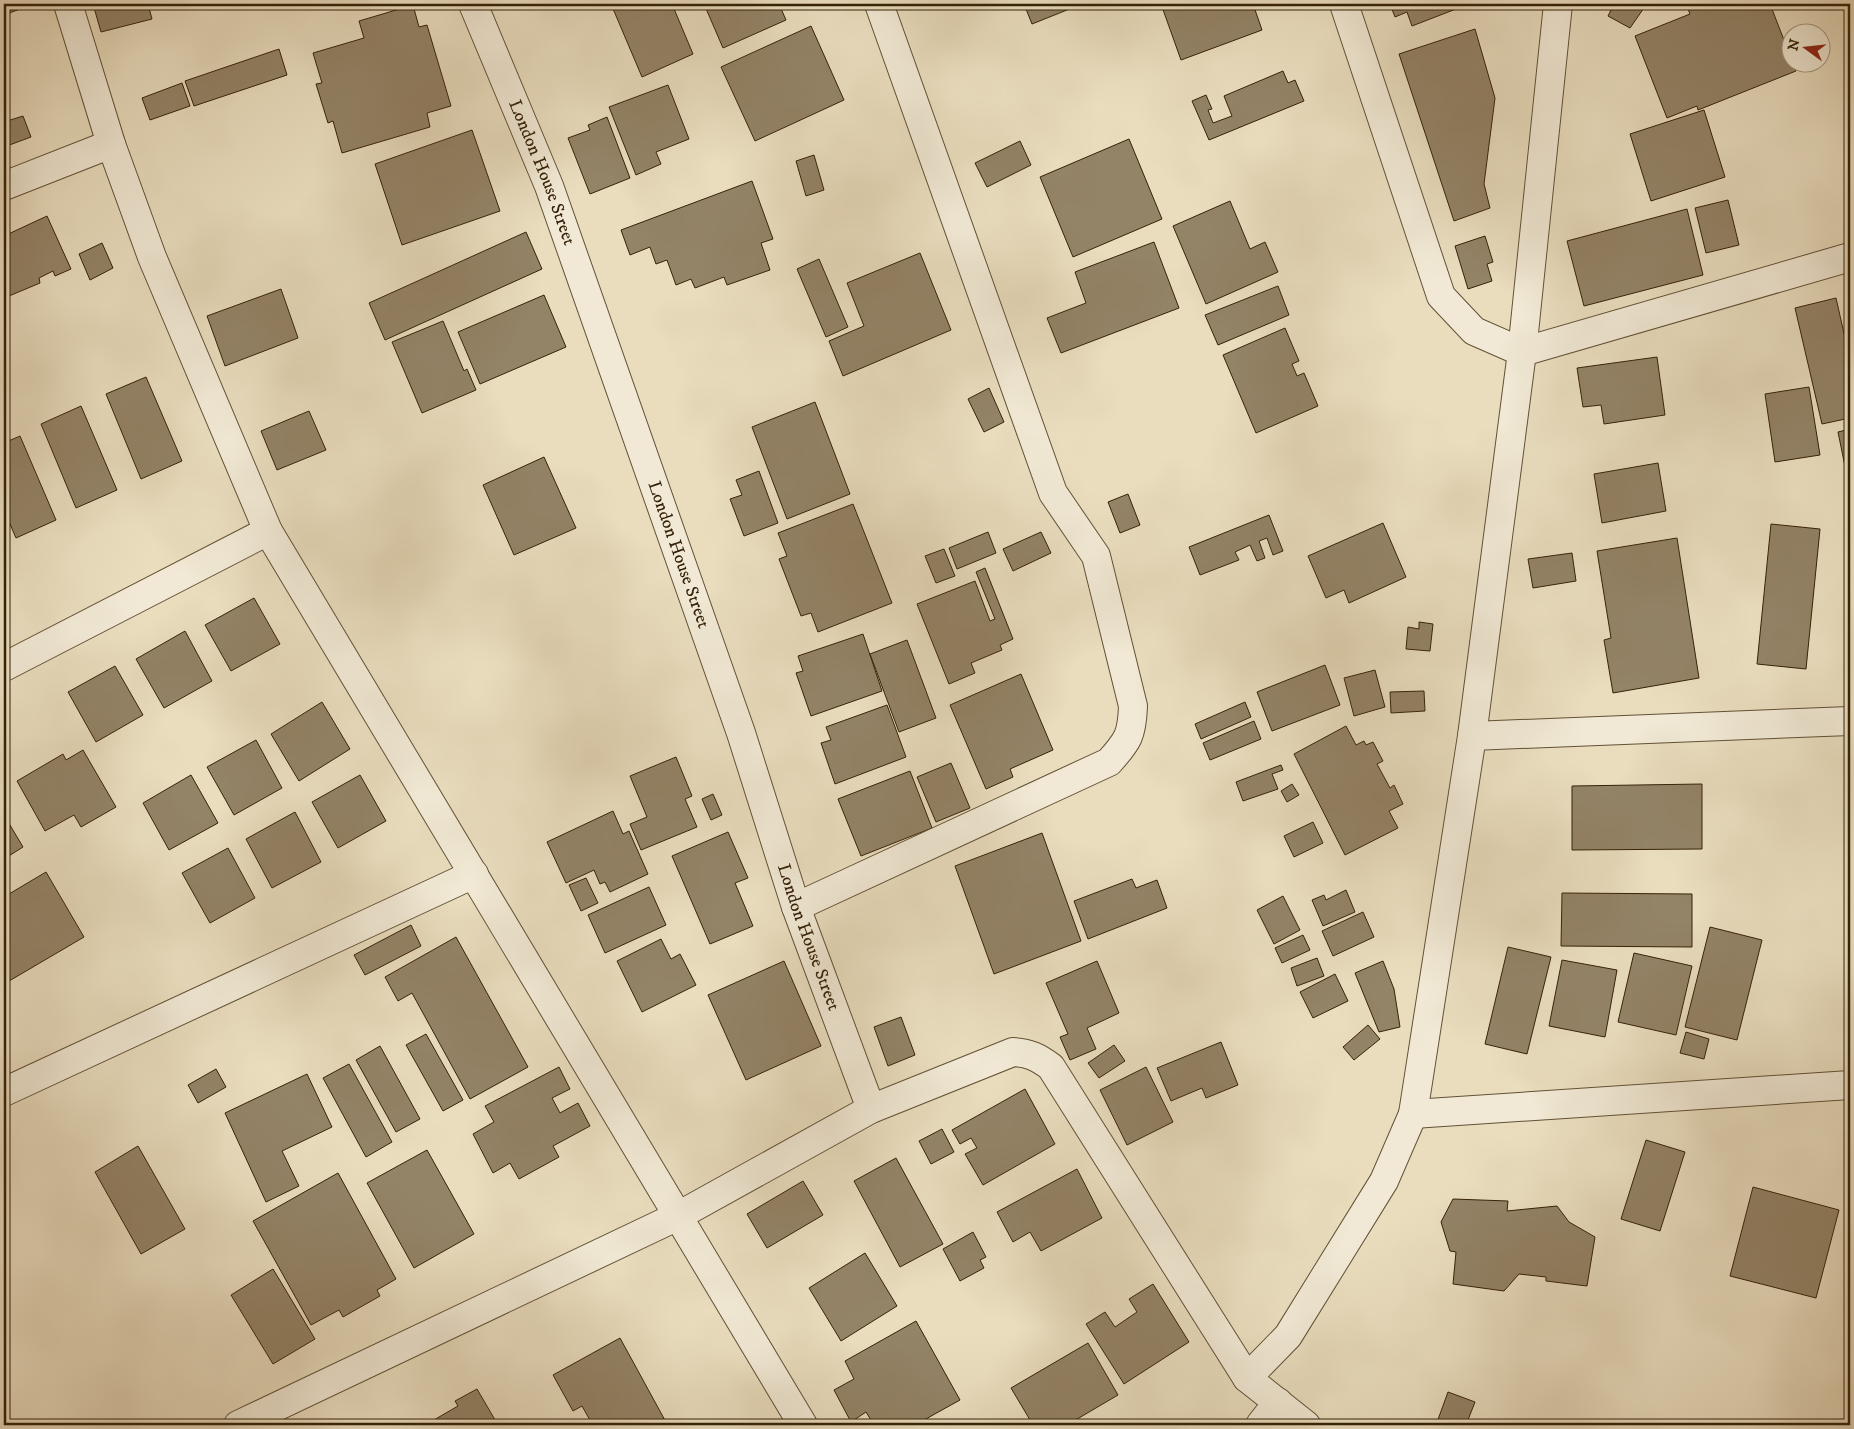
<svg xmlns="http://www.w3.org/2000/svg" width="1854" height="1429" font-family="'IM FELL DW Pica',serif">
  <rect width="100%" height="100%" fill="#e9ddbe"/>
  <filter id="stains"><feTurbulence type="fractalNoise" baseFrequency=".004" numOctaves="4"/><feColorMatrix values="0 0 0 0 .2 0 0 0 0 .09 0 0 0 0 .02 0 0 0 .5 -.17"/></filter>
  <radialGradient id="worn" r=".72"><stop offset=".6" stop-color="#630" stop-opacity="0"/><stop offset="1" stop-color="#630" stop-opacity=".3"/></radialGradient>
  <g fill="#938367" stroke="#352208">
    <path d="M4,4H18L20,9L4,15Z"/>
    <path d="M93,4H148L152,19L101,32Z"/>
    <path d="M611,4H672L693,54L642,77Z"/>
    <path d="M704,4H779L786,20L723,48Z"/>
    <path d="M1024,4H1082L1032,24Z"/>
    <path d="M1161,4H1253L1262,30L1181,60Z"/>
    <path d="M1390,4H1469L1412,26L1407,12L1395,17Z"/>
    <path d="M1614,4H1649L1646,5L1630,28L1608,16Z"/>
    <path d="M1686,4H1770L1796,71L1698,110L1697,106L1667,118L1635,36L1690,14Z"/>
    <path d="M413,5L419,27L427,25L451,106L427,113L430,127L342,153L333,121L328,123L316,84L322,83L313,53L364,38L359,21Z"/>
    <path d="M811,26L844,100L755,141L721,67Z"/>
    <path d="M1475,29L1495,98L1484,184L1490,208L1454,221L1399,54Z"/>
    <path d="M279,49L287,75L194,106L185,81Z"/>
    <path d="M1283,71L1288,83L1295,80L1304,101L1209,140L1192,101L1206,95L1212,109L1208,110L1213,123L1232,116L1224,96Z"/>
    <path d="M182,83L190,106L150,120L142,98Z"/>
    <path d="M668,85L689,139L656,152L661,164L636,175L609,107Z"/>
    <path d="M1704,110L1725,177L1651,201L1630,134Z"/>
    <path d="M23,116L31,137L4,147V122Z"/>
    <path d="M607,117L630,178L590,194L568,138L590,130L588,125Z"/>
    <path d="M472,130L500,211L402,245L375,164Z"/>
    <path d="M1129,139L1162,219L1073,257L1040,177Z"/>
    <path d="M1020,141L1031,165L987,187L975,163Z"/>
    <path d="M814,155L824,190L806,196L796,161Z"/>
    <path d="M752,181L773,239L761,243L770,270L727,285L724,277L695,288L691,279L676,285L667,260L656,264L650,247L630,255L621,230Z"/>
    <path d="M1728,200L1739,245L1706,253L1695,208Z"/>
    <path d="M1230,201L1250,249L1265,242L1278,272L1206,304L1173,226Z"/>
    <path d="M1687,209L1703,275L1584,306L1567,241Z"/>
    <path d="M47,216L71,269L55,276L53,271L39,278L40,283L9,296L8,293L4,295V236Z"/>
    <path d="M526,232L542,269L385,340L369,303Z"/>
    <path d="M1485,236L1493,262L1487,264L1492,281L1468,289L1455,246Z"/>
    <path d="M1154,242L1179,308L1061,353L1047,318L1086,303L1075,272Z"/>
    <path d="M102,243L113,268L90,280L79,254Z"/>
    <path d="M920,253L951,330L843,376L829,341L864,326L847,283Z"/>
    <path d="M819,259L848,327L826,337L797,269Z"/>
    <path d="M1278,286L1289,315L1218,345L1205,315Z"/>
    <path d="M281,289L298,338L225,366L207,316Z"/>
    <path d="M544,295L566,347L480,384L458,332Z"/>
    <path d="M1836,298L1850,360V418L1822,424L1795,308Z"/>
    <path d="M443,321L464,371L467,369L476,390L422,413L392,342Z"/>
    <path d="M1285,328L1299,361L1292,364L1297,376L1304,373L1318,406L1256,433L1223,355Z"/>
    <path d="M1657,357L1665,415L1604,424L1601,405L1583,407L1577,368Z"/>
    <path d="M146,377L182,461L141,479L106,394Z"/>
    <path d="M1809,387L1820,455L1775,462L1765,394Z"/>
    <path d="M989,388L1004,422L984,432L968,399Z"/>
    <path d="M815,402L850,494L787,519L752,427Z"/>
    <path d="M81,406L117,490L76,508L41,424Z"/>
    <path d="M309,411L326,450L277,470L261,431Z"/>
    <path d="M1850,429V491L1838,432Z"/>
    <path d="M20,436L56,520L16,538L4,510V443Z"/>
    <path d="M544,457L576,528L514,555L483,485Z"/>
    <path d="M1658,463L1666,511L1602,523L1594,474Z"/>
    <path d="M759,471L778,523L744,536L730,499L742,495L736,480Z"/>
    <path d="M1128,494L1140,525L1120,533L1108,502Z"/>
    <path d="M853,504L892,603L818,632L811,613L801,616L779,559L787,556L778,533Z"/>
    <path d="M1269,515L1283,551L1273,555L1267,538L1259,541L1265,558L1257,561L1250,545L1235,552L1239,560L1200,575L1189,547Z"/>
    <path d="M1383,523L1406,577L1349,603L1344,590L1326,598L1308,556Z"/>
    <path d="M1771,524L1820,529L1806,669L1757,664Z"/>
    <path d="M988,532L996,553L957,569L949,548Z"/>
    <path d="M1041,532L1051,553L1013,571L1003,549Z"/>
    <path d="M1677,538L1699,678L1613,693L1604,640L1611,638L1597,551Z"/>
    <path d="M944,549L955,576L936,583L925,556Z"/>
    <path d="M1572,553L1576,581L1533,588L1528,559Z"/>
    <path d="M985,568L1013,639L1000,645L1002,650L971,663L975,673L949,684L917,604L975,581L990,621L995,619L976,572Z"/>
    <path d="M254,598L280,644L231,671L205,625Z"/>
    <path d="M1419,622L1433,624L1430,651L1406,649L1408,627L1419,629Z"/>
    <path d="M185,631L212,681L164,708L136,659Z"/>
    <path d="M863,634L882,691L811,716L796,673L803,671L798,656Z"/>
    <path d="M907,640L936,718L899,732L870,654Z"/>
    <path d="M1325,665L1340,705L1272,731L1257,692Z"/>
    <path d="M115,666L143,715L96,742L68,692Z"/>
    <path d="M1375,670L1385,707L1354,716L1344,678Z"/>
    <path d="M1021,674L1053,750L1010,769L1013,777L986,789L950,705Z"/>
    <path d="M1424,691L1425,711L1391,713L1390,692Z"/>
    <path d="M322,702L350,749L299,781L271,734Z"/>
    <path d="M1245,702L1251,717L1201,739L1195,724Z"/>
    <path d="M887,705L906,757L835,784L821,743L831,740L826,727Z"/>
    <path d="M1254,721L1261,739L1210,760L1203,743Z"/>
    <path d="M1346,726L1356,745L1364,741L1366,745L1373,742L1383,761L1377,764L1390,788L1394,785L1403,804L1389,811L1398,828L1345,855L1294,754Z"/>
    <path d="M256,740L282,788L234,815L207,767Z"/>
    <path d="M83,750L116,807L81,827L74,815L45,831L17,781L63,754L66,760Z"/>
    <path d="M676,757L692,796L685,799L697,827L641,850L630,824L647,817L630,776Z"/>
    <path d="M951,763L970,808L936,822L917,777Z"/>
    <path d="M1281,765L1283,770L1272,774L1278,789L1243,801L1236,782Z"/>
    <path d="M910,771L932,828L861,856L838,799Z"/>
    <path d="M191,775L218,823L169,850L143,803Z"/>
    <path d="M360,775L386,821L338,848L312,802Z"/>
    <path d="M1292,784L1299,795L1287,802L1281,791Z"/>
    <path d="M1702,784V849L1572,850V786Z"/>
    <path d="M713,794L722,815L711,820L702,799Z"/>
    <path d="M613,811L623,834L629,831L648,874L610,892L605,882L600,884L594,870L566,883L547,842Z"/>
    <path d="M295,812L321,862L272,888L246,839Z"/>
    <path d="M4,815L23,847L4,859Z"/>
    <path d="M1313,822L1323,843L1294,857L1284,836Z"/>
    <path d="M728,832L748,878L735,883L753,926L710,944L672,856Z"/>
    <path d="M1042,833L1081,941L994,974L955,866Z"/>
    <path d="M228,848L255,898L210,923L182,873Z"/>
    <path d="M46,872L84,937L4,984V897Z"/>
    <path d="M586,878L598,903L581,911L569,885Z"/>
    <path d="M1132,879L1136,888L1157,880L1167,908L1088,939L1074,901Z"/>
    <path d="M649,887L666,925L605,953L588,915Z"/>
    <path d="M1346,890L1355,912L1323,926L1312,900L1324,895L1326,900Z"/>
    <path d="M1562,893L1692,894V947L1561,946Z"/>
    <path d="M1283,896L1300,930L1274,944L1257,910Z"/>
    <path d="M1363,912L1374,937L1333,956L1322,931Z"/>
    <path d="M411,925L421,946L365,975L354,955Z"/>
    <path d="M1710,927L1762,940L1737,1040L1685,1027Z"/>
    <path d="M1303,935L1310,950L1282,963L1275,948Z"/>
    <path d="M456,937L528,1067L470,1099L412,993L398,1001L385,977Z"/>
    <path d="M661,939L671,959L680,954L696,985L642,1012L617,961Z"/>
    <path d="M1508,947L1551,957L1527,1054L1485,1044Z"/>
    <path d="M1634,953L1692,966L1676,1035L1618,1022Z"/>
    <path d="M1317,958L1324,976L1297,986L1291,968Z"/>
    <path d="M1562,960L1617,970L1605,1037L1549,1026Z"/>
    <path d="M784,961L821,1046L746,1080L708,995Z"/>
    <path d="M1097,961L1119,1013L1087,1028L1096,1049L1070,1060L1060,1037L1068,1034L1046,983Z"/>
    <path d="M1383,961L1394,989L1400,1027L1379,1032L1355,973Z"/>
    <path d="M1335,974L1348,1001L1313,1018L1300,992Z"/>
    <path d="M901,1017L915,1055L888,1066L874,1027Z"/>
    <path d="M1368,1025L1380,1039L1354,1060L1343,1047Z"/>
    <path d="M1686,1032L1709,1039L1704,1059L1680,1053Z"/>
    <path d="M426,1034L463,1100L443,1111L406,1045Z"/>
    <path d="M1221,1042L1238,1085L1206,1098L1202,1088L1171,1101L1157,1068Z"/>
    <path d="M1114,1045L1125,1061L1099,1078L1088,1063Z"/>
    <path d="M380,1046L420,1119L396,1132L356,1060Z"/>
    <path d="M349,1064L392,1142L366,1157L323,1078Z"/>
    <path d="M559,1067L570,1089L552,1098L560,1113L578,1103L590,1126L553,1146L559,1157L519,1179L510,1163L493,1173L473,1134L494,1122L485,1106Z"/>
    <path d="M1146,1067L1173,1122L1127,1145L1100,1090Z"/>
    <path d="M216,1069L226,1087L198,1103L188,1085Z"/>
    <path d="M307,1074L332,1127L282,1151L299,1186L266,1202L225,1113Z"/>
    <path d="M1025,1089L1055,1144L983,1185L965,1154L977,1148L971,1138L960,1144L952,1130Z"/>
    <path d="M942,1129L954,1152L931,1164L919,1141Z"/>
    <path d="M1646,1140L1685,1152L1660,1231L1621,1219Z"/>
    <path d="M138,1146L185,1229L141,1254L95,1172Z"/>
    <path d="M427,1150L474,1234L414,1268L367,1183Z"/>
    <path d="M896,1158L943,1244L900,1267L854,1181Z"/>
    <path d="M1077,1169L1102,1218L1041,1251L1030,1232L1013,1242L997,1212Z"/>
    <path d="M338,1173L396,1279L377,1290L380,1296L343,1317L339,1310L311,1325L253,1221Z"/>
    <path d="M803,1181L823,1215L767,1248L747,1214Z"/>
    <path d="M1753,1187L1839,1210L1816,1298L1730,1276Z"/>
    <path d="M1453,1199L1508,1201L1507,1211L1557,1206L1569,1222L1595,1237L1587,1286L1546,1281V1277L1519,1274L1504,1291L1453,1284L1456,1252L1450,1251L1441,1222Z"/>
    <path d="M973,1232L986,1257L980,1260L984,1268L960,1281L943,1249Z"/>
    <path d="M865,1253L897,1306L841,1341L809,1288Z"/>
    <path d="M273,1269L315,1339L273,1364L231,1295Z"/>
    <path d="M1153,1284L1189,1342L1124,1384L1086,1324L1105,1312L1115,1327L1137,1312L1129,1299Z"/>
    <path d="M916,1321L960,1400L915,1425H874L866,1412L851,1422L834,1390L854,1379L845,1361Z"/>
    <path d="M620,1338L667,1424L665,1425H586L591,1422L582,1406L573,1411L553,1375Z"/>
    <path d="M1088,1343L1118,1395L1067,1425H1033L1011,1388Z"/>
    <path d="M477,1389L498,1425H414L424,1419L427,1424L458,1406L455,1401Z"/>
    <path d="M1448,1392L1475,1402L1466,1425H1436Z"/>
  </g>
  <g fill="none" stroke-linecap="round" stroke-linejoin="round">
    <defs>
      <g id="street">
        <path d="M68,4L111,144L152,257L268,531L803,1425"/>
        <path id="s1" d="M473,4L549,186L741,733L796,907L871,1109"/>
        <path d="M1344,4L1441,296L1474,331L1522,352L1850,257"/>
        <path d="M4,186L111,144"/>
        <path d="M4,667L268,531"/>
        <path d="M1472,736L1850,721"/>
        <path d="M796,907L1109,762C1128,741 1132,735 1133,706L1096,556L1053,493L879,4"/>
        <path d="M4,1092L474,874"/>
        <path d="M1413,1114L1850,1085"/>
        <path d="M1247,1378L1306,1425"/>
        <path d="M238,1425L678,1216L871,1109L1013,1052C1029,1053 1038,1057 1051,1067L1247,1378L1288,1336L1384,1181L1413,1114L1472,736L1522,352L1558,4"/>
        <path d="M1260,1425L1278,1402"/>
      </g>
    </defs>
    <use href="#street" stroke="#625136" stroke-width="30"/>
    <use href="#street" stroke="#f1e9d5" stroke-width="28"/>
  </g>
  <g text-anchor="middle" dominant-baseline="central" stroke-width="4.5" stroke-linejoin="round" paint-order="stroke">
    <g font-size="18" fill="#352208" stroke="#f1e9d5">
      <text stroke="none"><textPath href="#s1" startOffset="182">London House Street</textPath></text>
      <text stroke="none"><textPath href="#s1" startOffset="588">London House Street</textPath></text>
      <text stroke="none"><textPath href="#s1" startOffset="992">London House Street</textPath></text>
    </g>
  </g>
  <rect width="1854" height="1429" fill="none" stroke="#e9ddbe" stroke-width="20"/>
  <rect x="5" y="5" width="1844" height="1419" fill="none" stroke="#352208" stroke-width="2.5"/>
  <rect x="10" y="10" width="1834" height="1409" fill="none" stroke="#352208"/>
  <g transform="translate(1806 48) rotate(285)"><circle r="24" fill="#f1e9d5" stroke="#a69983"/>
  <path d="M0-4L9 19L0 12L-9 19Z" fill="#8f2418"/>
  <text y="-8" font-size="14" font-weight="bold" text-anchor="middle" fill="#352208">N</text>
  </g>
  <rect width="100%" height="100%" filter="url(#stains)"/>
  <rect width="100%" height="100%" fill="url(#worn)"/>
</svg>
